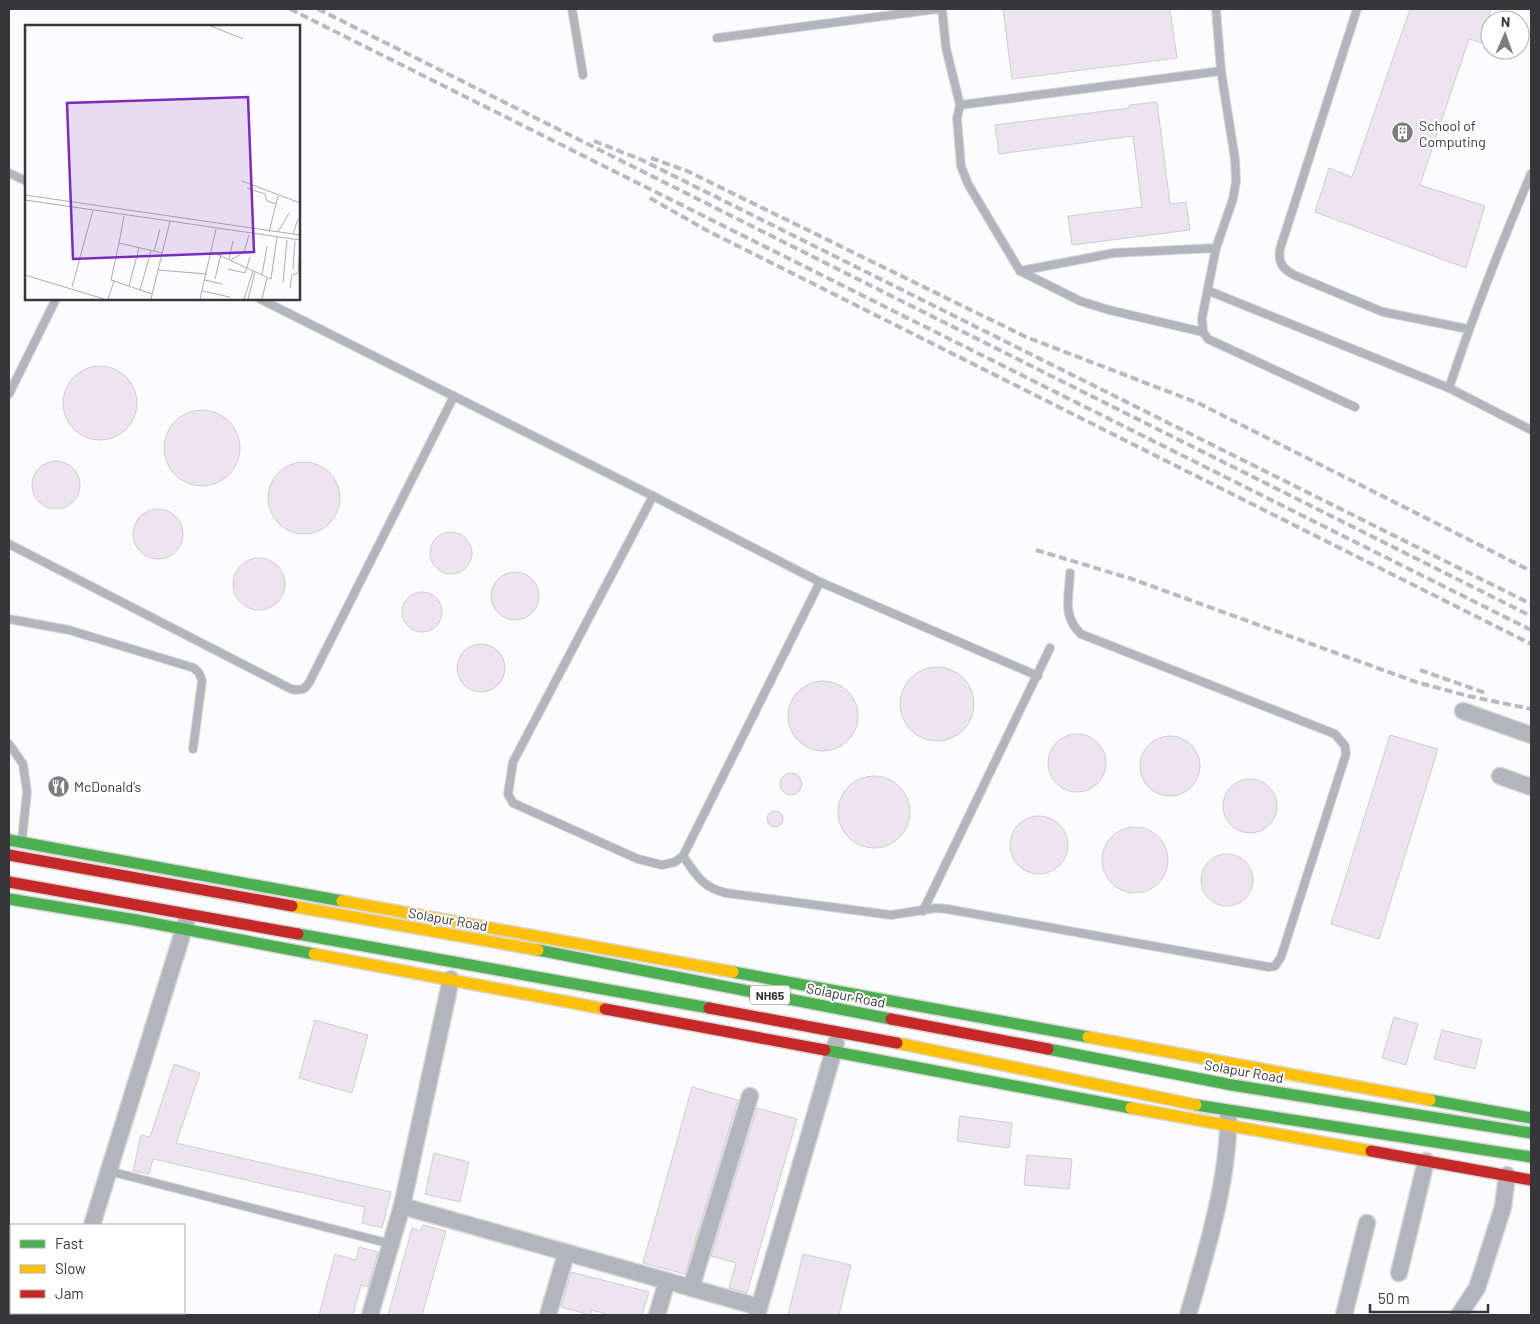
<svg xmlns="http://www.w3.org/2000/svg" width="1540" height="1324" font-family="Barlow,sans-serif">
  <rect width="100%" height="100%" fill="#fcfbfd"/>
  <g fill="#ece4ef" stroke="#cfcdd0">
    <path d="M1003,9H1170L1177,58L1012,79Z"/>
    <path d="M1410,9H1490V45L1469,39L1420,185L1485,206L1466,268L1315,212L1329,168L1352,177Z"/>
    <path d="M1157,102L1170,204L1186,202L1190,230L1072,245L1068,216L1142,207L1133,136L999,154L995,125L1129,108V105Z"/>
    <circle cx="100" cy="403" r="37"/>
    <circle cx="202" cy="448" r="38"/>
    <circle cx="56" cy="485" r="24"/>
    <circle cx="304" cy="498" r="36"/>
    <circle cx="158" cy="534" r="25"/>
    <circle cx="451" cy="553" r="21"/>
    <circle cx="259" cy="584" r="26"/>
    <circle cx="515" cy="596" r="24"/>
    <circle cx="422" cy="612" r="20"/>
    <circle cx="481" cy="668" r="24"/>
    <circle cx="937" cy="704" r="37"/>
    <circle cx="823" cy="716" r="35"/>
    <circle cx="1077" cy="763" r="29"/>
    <path d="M1390,735L1438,749L1379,939L1331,924Z"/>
    <circle cx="1170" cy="766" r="30"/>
    <circle cx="791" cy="784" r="11"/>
    <circle cx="874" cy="812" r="36"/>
    <circle cx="1250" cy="806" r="27"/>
    <circle cx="775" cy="819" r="8"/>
    <circle cx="1039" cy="845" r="29"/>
    <circle cx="1135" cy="860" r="33"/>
    <circle cx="1227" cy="880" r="26"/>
    <path d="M1394,1017L1418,1024L1406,1065L1382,1058Z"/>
    <path d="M315,1020L368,1035L352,1093L299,1078Z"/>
    <path d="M1442,1030L1482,1040L1475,1069L1434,1059Z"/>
    <path d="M174,1064L200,1073L176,1143L391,1192L382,1228L362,1223L365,1207L153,1159L149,1174L133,1171L141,1135L150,1137Z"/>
    <path d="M692,1087L738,1100L685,1274L643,1263Z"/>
    <path d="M757,1108L797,1119L747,1293L729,1288L736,1263L711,1256Z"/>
    <path d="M960,1116L1012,1123L1009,1148L957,1141Z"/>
    <path d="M434,1153L469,1162L460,1202L425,1194Z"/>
    <path d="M1027,1155L1072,1159L1069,1189L1024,1185Z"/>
    <path d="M423,1225L446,1231L422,1315H388L412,1228L421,1231Z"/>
    <path d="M359,1247L378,1252L368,1287L361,1285L353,1315H319L335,1254L356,1260Z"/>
    <path d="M803,1254L851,1265L839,1315H788Z"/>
    <path d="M571,1272L649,1292L642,1315H609L592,1310L590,1315L561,1307Z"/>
  </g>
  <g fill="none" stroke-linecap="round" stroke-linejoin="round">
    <defs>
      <g id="lane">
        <path d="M572,9L583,75"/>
        <path d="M942,9L946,48L960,105L957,118L961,166L968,184L1020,271L1080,301L1109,310L1203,332"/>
        <path d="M1216,9L1221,71L1235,159L1236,181L1233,199L1216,248L1202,318L1203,332L1208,339L1355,407"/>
        <path d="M1357,9L1280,249C1278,263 1282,268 1294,275L1383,312L1468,329"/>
        <path d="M717,38L937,9"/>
        <path d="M960,105L1221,71"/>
        <path d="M9,173L26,181"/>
        <path d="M1531,174C1501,244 1473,315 1449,388L1531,430"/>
        <path d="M1020,271L1114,253L1216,248"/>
        <path d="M1209,291L1449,388"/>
        <path d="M260,299L653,496L820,582L1038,676"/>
        <path d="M9,394L56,299"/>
        <path d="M653,496L513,762L508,794L513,803L638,859L662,865L675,862L683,856L820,582"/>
        <path d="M9,544L291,689C301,691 305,690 310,681L454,396"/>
        <path d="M9,619L69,630L194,668L199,673L202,681L193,749"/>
        <path d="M9,744L23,764L27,792L22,839"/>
        <path d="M683,856C697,876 702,887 726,893L891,915L936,908L947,909L1269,967L1275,966L1281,957L1346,754L1345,746L1335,734L1081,634C1062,616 1069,598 1070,573"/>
        <path d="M923,911L1050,648"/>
        <path d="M109,1171L391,1244"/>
      </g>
      <g id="street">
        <path d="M1463,711L1531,735"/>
        <path d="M1500,776L1531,787"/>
        <path d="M451,979L402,1206L759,1307"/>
        <path d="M92,1225L187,919"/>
        <path d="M1399,1273L1426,1161"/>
        <path d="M691,1288L750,1096"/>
        <path d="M65,1315L66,1313"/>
        <path d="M370,1315L402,1206"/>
        <path d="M548,1315L566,1254"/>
        <path d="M657,1315L667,1281"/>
        <path d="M757,1315L836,1043"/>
        <path d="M1188,1315C1205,1257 1230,1175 1228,1115"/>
        <path d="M1344,1315L1367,1223"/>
        <path d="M1459,1315L1477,1288L1503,1207L1507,1175"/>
      </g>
      <g id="fast">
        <path d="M9,840L342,901"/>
        <path d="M9,899L136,920L314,954"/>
        <path d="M298,934L709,1008"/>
        <path d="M538,950L891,1019"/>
        <path d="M733,972L1088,1037"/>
        <path d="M1048,1049L1232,1085L1531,1133"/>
        <path d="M825,1050L1131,1108"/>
        <path d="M1430,1100L1531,1118"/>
        <path d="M1196,1105L1531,1157"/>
      </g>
      <g id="slow">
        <path d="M342,901L733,972"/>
        <path d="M292,906L538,950"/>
        <path d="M314,954L605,1009"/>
        <path d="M1088,1037L1430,1100"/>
        <path d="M897,1043L1196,1105"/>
        <path d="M1131,1108L1371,1151"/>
      </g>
      <g id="jam">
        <path d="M9,855L292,906"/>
        <path d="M9,882L298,934"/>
        <path d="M709,1008L897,1043"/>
        <path d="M605,1009L825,1050"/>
        <path d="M891,1019L1048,1049"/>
        <path d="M1371,1151L1531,1180"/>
      </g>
    </defs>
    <use href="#lane" stroke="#d9d8da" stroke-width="10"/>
    <use href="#street" stroke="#d9d8da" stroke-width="19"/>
    <use href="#fast" stroke="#d9d8da" stroke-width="14"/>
    <use href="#slow" stroke="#d9d8da" stroke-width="14"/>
    <use href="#jam" stroke="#d9d8da" stroke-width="14"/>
    <use href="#lane" stroke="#b3b5bd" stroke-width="8"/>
    <use href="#street" stroke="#b3b5bd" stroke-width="16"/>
    <use href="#fast" stroke="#4caf50" stroke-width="11"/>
    <use href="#slow" stroke="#ffc107" stroke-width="11"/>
    <use href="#jam" stroke="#c62828" stroke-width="11"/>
    <g stroke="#b8babe" stroke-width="4" stroke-dasharray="8 4" stroke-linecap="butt">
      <path d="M290,9L1531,630"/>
      <path d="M318,9L1531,616"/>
      <path d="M594,141L642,160L1531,604"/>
      <path d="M651,158L687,171L1026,337L1198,403L1531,571"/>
      <path d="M650,198L706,230L1531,644"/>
      <path d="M1036,550L1132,579L1416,682L1468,696L1531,709"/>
      <path d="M1420,670L1488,694"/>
    </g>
  </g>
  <defs>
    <symbol id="building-disc" viewBox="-11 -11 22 22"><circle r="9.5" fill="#7c7b7e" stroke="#fff"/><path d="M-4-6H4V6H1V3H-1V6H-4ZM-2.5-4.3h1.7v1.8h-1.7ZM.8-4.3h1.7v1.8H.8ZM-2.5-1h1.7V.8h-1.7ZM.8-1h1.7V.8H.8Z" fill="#fff"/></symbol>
    <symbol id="restaurant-disc" viewBox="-11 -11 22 22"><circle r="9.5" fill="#7c7b7e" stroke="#fff"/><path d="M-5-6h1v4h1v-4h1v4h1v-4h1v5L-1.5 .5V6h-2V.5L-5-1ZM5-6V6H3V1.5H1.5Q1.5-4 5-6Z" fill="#fff"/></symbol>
  </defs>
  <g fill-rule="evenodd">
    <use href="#building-disc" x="1390" y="120" width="25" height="25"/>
    <use href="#restaurant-disc" x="46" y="774" width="25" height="25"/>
  </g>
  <g text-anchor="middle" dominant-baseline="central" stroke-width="4" stroke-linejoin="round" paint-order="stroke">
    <rect fill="#fff" stroke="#737275" stroke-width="1" x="750" y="985.5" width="40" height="19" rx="4"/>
    <g font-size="12" font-weight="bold" fill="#37363a">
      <text x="770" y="995">NH65</text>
    </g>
    <g font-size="14" fill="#37363a" stroke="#fff" text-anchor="start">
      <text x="1419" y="125">School of<tspan x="1419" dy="16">Computing</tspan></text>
      <text x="74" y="786">McDonald's</text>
    </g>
    <g font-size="14" fill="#37363a" stroke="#fff">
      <text transform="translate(448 919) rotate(10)">Solapur Road</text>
      <text transform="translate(846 995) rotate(11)">Solapur Road</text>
      <text transform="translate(1244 1071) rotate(10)">Solapur Road</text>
    </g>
  </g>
  <g transform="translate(25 25)">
    <rect width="275" height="275" fill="#fcfbfd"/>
    <path fill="none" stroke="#adacaf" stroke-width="1" d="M186,1L218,14M217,156L275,178M222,163L240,169L242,176L251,179M0,170L275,210M0,175L275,215M99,191L94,218L137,228M244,207L253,171M253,207L264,188M268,209L273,194M94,218L86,255L127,269M129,226L135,204M187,227L246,254L252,212M204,234L208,216M206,235L219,227L224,210M203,244L220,248L225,232M268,244L270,216M133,245L182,249M0,250L79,274M237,250L242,221M190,254L196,229M180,255L197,259M258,258L262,215M104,261L114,223M47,262L68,185M265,263L267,250L273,248L275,224M115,265L126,226M177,266L205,272M83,274L89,256M126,274L145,196M175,274L191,204M219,274L228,246M223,274L230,247M237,274L242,253"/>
    <path fill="#7b2cbf" fill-opacity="0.15" stroke="#7b2cbf" stroke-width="2.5" d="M223,72L229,227L48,234L42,78Z"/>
    <rect width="275" height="275" fill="none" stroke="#37363a" stroke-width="2.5"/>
  </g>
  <rect width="1540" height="1324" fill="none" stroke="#37363a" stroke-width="20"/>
  <rect x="10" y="1224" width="175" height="90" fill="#ffffff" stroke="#afafb0"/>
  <rect x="20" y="1240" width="25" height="8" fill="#4caf50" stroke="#afafb0"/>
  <text x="55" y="1249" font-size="15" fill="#37363a">Fast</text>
  <rect x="20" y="1265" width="25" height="8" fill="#ffc107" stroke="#afafb0"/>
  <text x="55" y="1274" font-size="15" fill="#37363a">Slow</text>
  <rect x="20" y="1290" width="25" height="8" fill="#c62828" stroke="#afafb0"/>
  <text x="55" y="1299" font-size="15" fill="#37363a">Jam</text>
  <g transform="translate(1505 35) rotate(2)"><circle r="24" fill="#ffffff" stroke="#afafb0"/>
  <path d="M0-4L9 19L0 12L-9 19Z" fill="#7c7b7e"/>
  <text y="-8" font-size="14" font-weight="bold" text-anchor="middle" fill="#37363a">N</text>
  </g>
  <path d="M1370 1304v8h118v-8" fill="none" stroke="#37363a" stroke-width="2.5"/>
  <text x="1378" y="1304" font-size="15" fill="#37363a" stroke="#ffffff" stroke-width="4" paint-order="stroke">50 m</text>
</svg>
